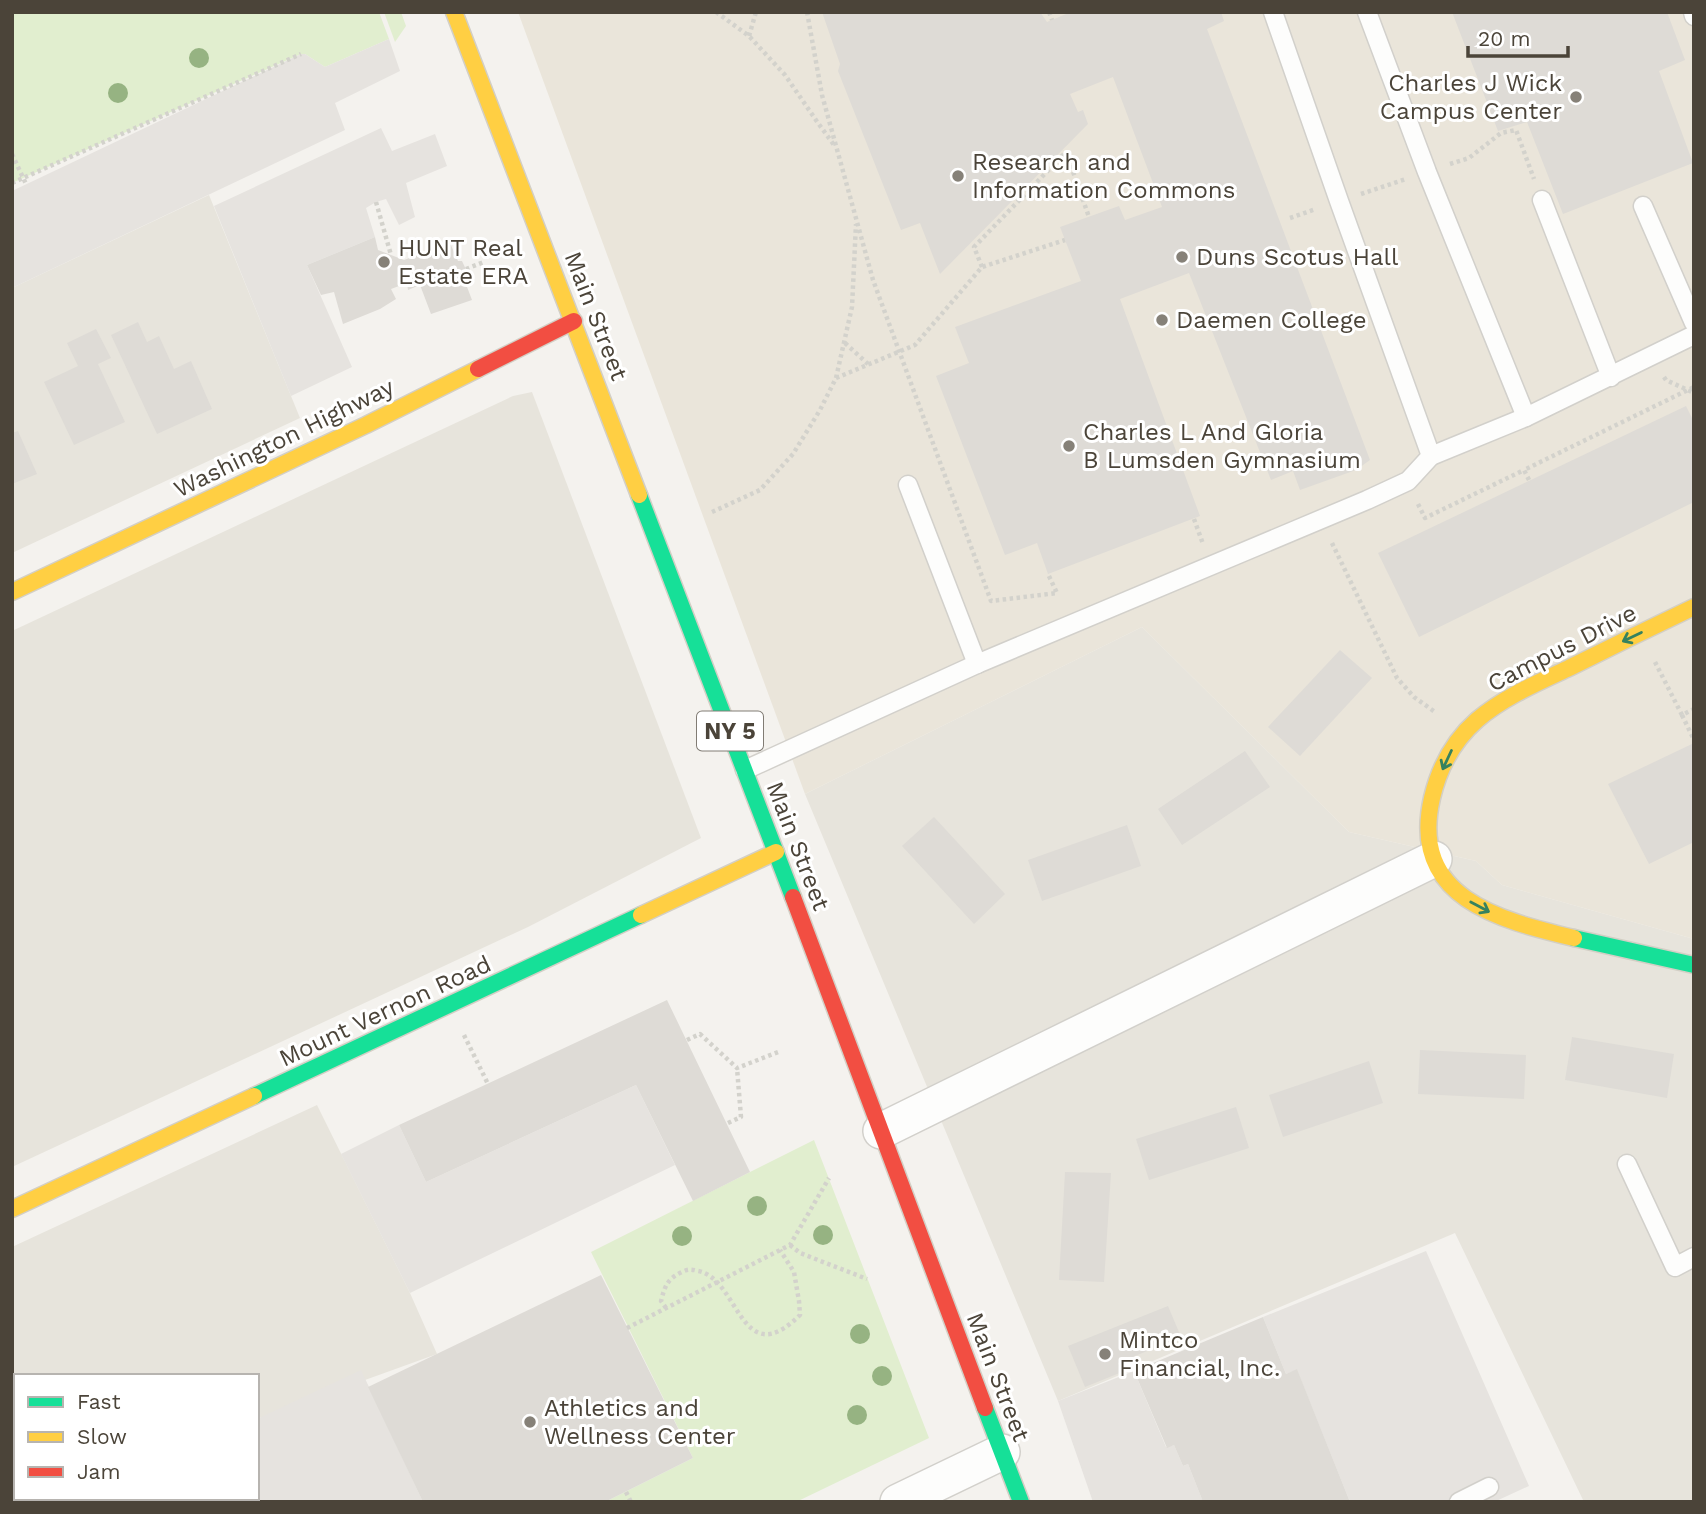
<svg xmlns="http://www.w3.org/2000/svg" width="1706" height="1514" font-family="'Work Sans',sans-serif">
  <rect width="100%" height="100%" fill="#f4f2ee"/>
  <g fill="#e7e4dc">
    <path d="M209,195L300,418L12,553V288Z"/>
    <path d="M532,392L701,838L528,927L12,1167V631L513,396Z"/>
    <path d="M1142,627L1349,832L1476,861L1502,885L1694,939V1502H1584L1455,1233L1058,1401L805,794Z"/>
    <path d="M317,1105L410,1293L437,1354L257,1419V1376H16V1498H240L242,1502H12V1247Z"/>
  </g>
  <path fill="#eae5da" d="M518,12H1694V939L1502,885L1476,861L1349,832L1142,627L805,794Z"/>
  <g fill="#e1eecf">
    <path d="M12,12H379L389,39L325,67L305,54H301L12,183Z"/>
    <path d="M384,12H401L406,26L395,42Z"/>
    <path d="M814,1140L929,1438L796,1502H605L693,1458L591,1252Z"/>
  </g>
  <g fill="#e6e3df">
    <path d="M389,39L400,71L335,103L345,130L12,288V191L301,54H305L325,67Z"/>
    <path d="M381,128L392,151L435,134L447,166L406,183L415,217L399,225L386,199L376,202L366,208L375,237L307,265L352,367L291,396L214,206Z"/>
    <path d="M636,1085L675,1165L410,1293L341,1154L399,1125L426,1182Z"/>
    <path d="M1426,1251L1529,1486L1494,1502H1350L1297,1370L1286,1374L1263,1317Z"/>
    <path d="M361,1370L423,1502H242L240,1498H257V1419Z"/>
    <path d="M1134,1371L1166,1447L1174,1445L1183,1466L1188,1464L1203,1502H1093L1058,1401Z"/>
  </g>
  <g fill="#dedbd6">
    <path d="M822,12H1040L1047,22L1071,12H1221L1224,21L1207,29L1370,460L1356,470L1300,490L1293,471L1271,480L1189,273L1120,299L1200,516L1048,574L1037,543L1005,555L936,376L969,363L955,327L1081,281L1060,227L1119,206L1125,220L1162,207L1113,77L1070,94L1078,112L1083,110L1088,124L940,274L920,223L901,230L838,71L840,64Z"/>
    <path d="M1452,12H1667L1685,60L1659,71L1693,163L1563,214L1527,122L1498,131Z"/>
    <path d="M375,237L378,250L404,260L450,243L458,261H462L469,276L464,279L472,300L431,314L420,285L408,290L407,283L391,289L396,299L380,309L343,324L334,292L321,295L307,265Z"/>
    <path d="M138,322L147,342L159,336L174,369L191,361L212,409L157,434L111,335Z"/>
    <path d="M96,329L111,358L98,364L125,422L74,445L44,382L78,366L67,343Z"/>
    <path d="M1686,406L1694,422V502L1419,637L1378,553Z"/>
    <path d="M18,431L37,474L12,484V433Z"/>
    <path d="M1340,650L1372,678L1300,756L1268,727Z"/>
    <path d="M1694,743V842L1649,864L1608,784Z"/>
    <path d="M1245,751L1270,787L1182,845L1158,809Z"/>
    <path d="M934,817L1005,894L974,924L902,846Z"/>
    <path d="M1127,825L1141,866L1042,901L1028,860Z"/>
    <path d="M667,1000L750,1172L693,1201L636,1085L426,1182L399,1125Z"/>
    <path d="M1572,1037L1674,1054L1667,1098L1565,1080Z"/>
    <path d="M1420,1050L1526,1055L1524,1099L1418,1094Z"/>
    <path d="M1369,1061L1383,1103L1283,1137L1269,1095Z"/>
    <path d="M1236,1107L1249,1148L1149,1180L1136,1139Z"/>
    <path d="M1065,1172L1111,1173L1104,1282L1059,1280Z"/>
    <path d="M601,1275L693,1458L605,1502H423L368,1387Z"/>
    <path d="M1168,1306L1181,1337L1118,1363L1122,1372L1085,1387L1068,1346Z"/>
    <path d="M1263,1317L1286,1374L1297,1369L1350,1502H1203L1188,1464L1183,1466L1174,1445L1167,1448L1134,1371Z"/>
  </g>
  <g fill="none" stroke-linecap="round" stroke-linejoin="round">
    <defs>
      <g id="lane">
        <path d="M1273,12L1339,201L1431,456"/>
        <path d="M1367,12L1427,172L1526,417"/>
        <path d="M1693,12L1694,16"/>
        <path d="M1542,200L1611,377"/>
        <path d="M1643,206L1694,323"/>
        <path d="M908,485L977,664"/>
        <path d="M745,770L977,664L1367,500L1408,481L1431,456L1526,417L1694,335"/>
        <path d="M1627,1164L1675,1267L1694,1257"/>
        <path d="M1459,1502L1489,1487"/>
      </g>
      <g id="street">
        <path d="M881,1131L1434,859"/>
        <path d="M898,1502L1002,1452"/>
      </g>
      <g id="fast">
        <path d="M639,495L793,897"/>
        <path d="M1574,938L1694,965"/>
        <path d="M254,1096L641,915"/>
        <path d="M985,1408L1021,1502"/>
      </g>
      <g id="slow">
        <path d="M454,12L639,495"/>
        <path d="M12,592L366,425L478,369"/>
        <path d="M641,915L776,852"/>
        <path d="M1574,938C1499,920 1409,898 1432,798C1439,768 1453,741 1477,720C1504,697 1537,683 1569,668C1611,647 1652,627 1694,607"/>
        <path d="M12,1209L254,1096"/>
      </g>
      <g id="jam">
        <path d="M478,369L574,321"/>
        <path d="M793,897L985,1408"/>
      </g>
    </defs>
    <use href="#lane" stroke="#d2d0cb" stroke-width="21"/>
    <use href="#street" stroke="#d2d0cb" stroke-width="38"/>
    <use href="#fast" stroke="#d3cfc5" stroke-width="19"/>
    <use href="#slow" stroke="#d3cfc5" stroke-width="19"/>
    <use href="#jam" stroke="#d3cfc5" stroke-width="19"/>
    <g stroke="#d3d2cc" stroke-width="4.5" stroke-dasharray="3.5 3.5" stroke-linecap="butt">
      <path d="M716,12L749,36L785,75L818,123L834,145"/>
      <path d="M807,12L822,95L873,280L991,601L1057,593L1048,574"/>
      <path d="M1049,12L1052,20"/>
      <path d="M749,36L756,12"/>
      <path d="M12,154L26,184"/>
      <path d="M1450,164L1469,158L1501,133L1516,130L1534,179"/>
      <path d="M12,183L301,54"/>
      <path d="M1361,194L1406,179"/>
      <path d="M376,202L391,255"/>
      <path d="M1290,218L1316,209"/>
      <path d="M982,267L974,247L1066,152L1089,217"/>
      <path d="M466,269L484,262"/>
      <path d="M845,343L868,364"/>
      <path d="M1664,377L1666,380L1694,393"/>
      <path d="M836,378L915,345L982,267L1065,240"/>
      <path d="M1529,480L1524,470L1694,387"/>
      <path d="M1418,504L1425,518L1524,470"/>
      <path d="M712,512L760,490L793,454L820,410L836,378L852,307L856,224"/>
      <path d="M1194,519L1203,544"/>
      <path d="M1332,543L1397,678L1414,697L1435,712"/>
      <path d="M1655,662L1682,715L1694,709"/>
      <path d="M1682,715L1694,740"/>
      <path d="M464,1035L488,1084"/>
      <path d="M687,1040L700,1034L737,1068L781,1051"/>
      <path d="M728,1123L741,1117L737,1068"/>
      <path d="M790,1245L800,1253L867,1279"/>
      <path d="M666,1308L661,1301C665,1286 667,1279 682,1272C688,1269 691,1269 698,1271C740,1279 740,1374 800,1315L799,1301L794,1272L780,1250"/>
      <path d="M627,1328L790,1245L829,1178"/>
      <path d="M626,1492L631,1502"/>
    </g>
    <use href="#lane" stroke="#fdfdfc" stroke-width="18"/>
    <use href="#street" stroke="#fdfdfc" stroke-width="35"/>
    <use href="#fast" stroke="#16e098" stroke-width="16"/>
    <use href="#slow" stroke="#ffcf43" stroke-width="16"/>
    <use href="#jam" stroke="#f24e42" stroke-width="16"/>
  </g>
  <g fill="#96b382">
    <circle cx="199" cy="58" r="10"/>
    <circle cx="118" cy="93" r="10"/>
    <circle cx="757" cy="1206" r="10"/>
    <circle cx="823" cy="1235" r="10"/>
    <circle cx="682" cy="1236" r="10"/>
    <circle cx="860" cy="1334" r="10"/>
    <circle cx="882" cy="1376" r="10"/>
    <circle cx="857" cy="1415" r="10"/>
  </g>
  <defs><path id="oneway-shaft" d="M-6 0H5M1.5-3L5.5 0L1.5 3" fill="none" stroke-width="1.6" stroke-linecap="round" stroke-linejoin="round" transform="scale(1.75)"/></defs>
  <g stroke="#36825f">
    <use href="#oneway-shaft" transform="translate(1632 637) rotate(154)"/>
    <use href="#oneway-shaft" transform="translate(1447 760) rotate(115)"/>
    <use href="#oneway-shaft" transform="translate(1480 907) rotate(28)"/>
  </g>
  <g fill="#868178" stroke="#fff" stroke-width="2.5">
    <circle cx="1576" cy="97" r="7"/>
    <circle cx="958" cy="176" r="7"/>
    <circle cx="1182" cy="257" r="7"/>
    <circle cx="384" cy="262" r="7"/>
    <circle cx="1162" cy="320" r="7"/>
    <circle cx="1069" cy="446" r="7"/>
    <circle cx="1105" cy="1354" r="7"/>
    <circle cx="530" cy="1422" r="7"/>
  </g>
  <g text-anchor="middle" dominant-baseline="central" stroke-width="6" stroke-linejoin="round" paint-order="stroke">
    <rect fill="#fff" stroke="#817c74" stroke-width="2" x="697" y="711.5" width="66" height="39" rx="5"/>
    <g font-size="23" font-weight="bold" fill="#4b4439">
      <text x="730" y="731">NY 5</text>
    </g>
    <g font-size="24" fill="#4b4439" stroke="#fff" text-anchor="start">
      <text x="1562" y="83" text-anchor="end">Charles J Wick<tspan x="1562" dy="28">Campus Center</tspan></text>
      <text x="972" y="162">Research and<tspan x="972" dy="28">Information Commons</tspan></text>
      <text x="398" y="248">HUNT Real<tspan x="398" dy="28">Estate ERA</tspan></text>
      <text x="1196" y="257">Duns Scotus Hall</text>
      <text x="1176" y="320">Daemen College</text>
      <text x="1083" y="432">Charles L And Gloria<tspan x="1083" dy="28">B Lumsden Gymnasium</tspan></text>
      <text x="1119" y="1340">Mintco<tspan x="1119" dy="28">Financial, Inc.</tspan></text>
      <text x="544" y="1408">Athletics and<tspan x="544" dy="28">Wellness Center</tspan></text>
    </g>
    <g font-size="24" fill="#4b4439" stroke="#fff">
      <text transform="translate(596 316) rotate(69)">Main Street</text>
      <text transform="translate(284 438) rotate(-26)">Washington Highway</text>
      <text transform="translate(1562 648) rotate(-27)">Campus Drive</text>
      <text transform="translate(798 846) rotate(69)">Main Street</text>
      <text transform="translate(385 1011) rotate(-25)">Mount Vernon Road</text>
      <text transform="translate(998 1377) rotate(69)">Main Street</text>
    </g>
  </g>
  <rect width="1706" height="1514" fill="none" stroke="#4b4439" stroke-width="28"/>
  <rect x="14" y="1374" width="245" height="126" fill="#ffffff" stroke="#b7b4b0" stroke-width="2"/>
  <rect x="28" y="1397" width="35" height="10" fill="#16e098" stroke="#b7b4b0" stroke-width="2"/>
  <text x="77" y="1409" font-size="21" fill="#4b4439">Fast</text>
  <rect x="28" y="1432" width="35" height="10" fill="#ffcf43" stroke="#b7b4b0" stroke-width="2"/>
  <text x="77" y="1444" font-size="21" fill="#4b4439">Slow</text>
  <rect x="28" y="1467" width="35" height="10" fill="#f24e42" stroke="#b7b4b0" stroke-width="2"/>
  <text x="77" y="1479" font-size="21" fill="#4b4439">Jam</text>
  <path d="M1468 46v10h100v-10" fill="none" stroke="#4b4439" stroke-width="3.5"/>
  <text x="1478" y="46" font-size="21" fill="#4b4439" stroke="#ffffff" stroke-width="5" paint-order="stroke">20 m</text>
</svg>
